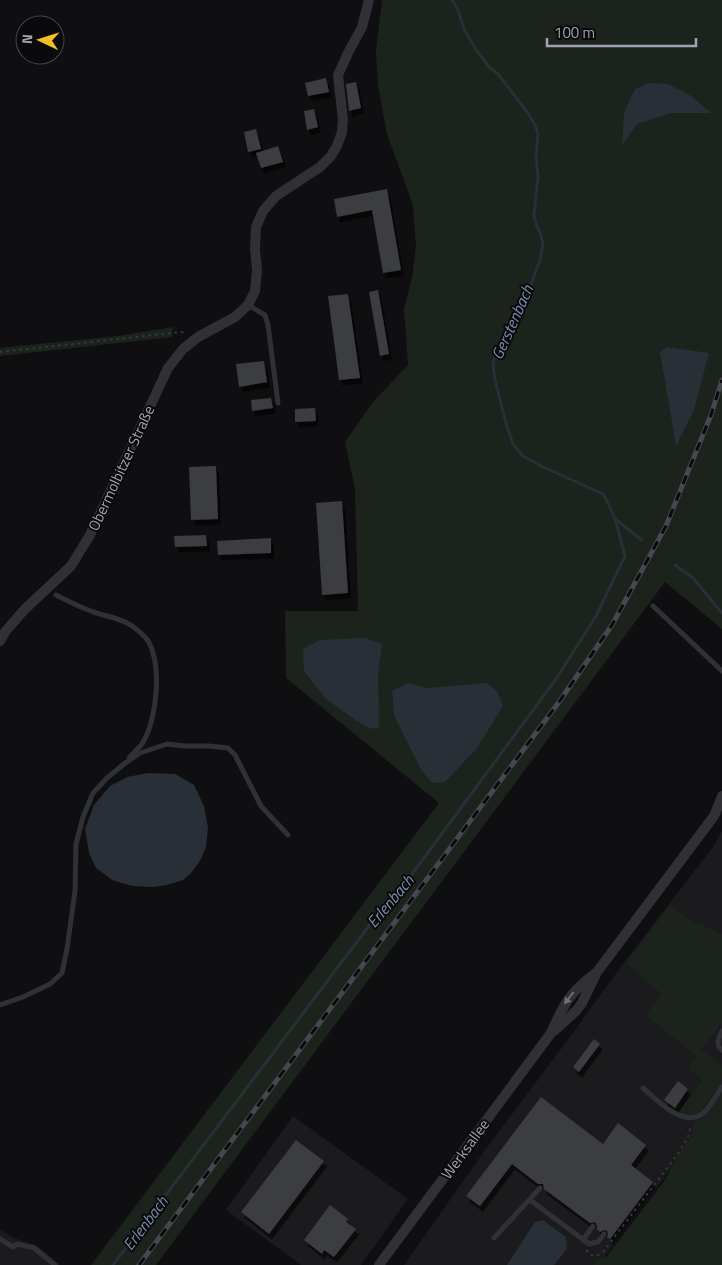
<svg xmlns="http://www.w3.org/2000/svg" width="722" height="1265" font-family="'Titillium Web',sans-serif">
  <defs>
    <filter id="shadow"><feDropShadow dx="3" dy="5.5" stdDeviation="0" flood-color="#0009"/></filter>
  </defs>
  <rect width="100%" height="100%" fill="#0f0f11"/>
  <g fill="#1b1b1e">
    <path d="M722,831V1102L598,1265H404L485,1150L564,1045L625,961L713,847Z"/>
    <path d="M293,1116L408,1199L361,1265H301L226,1210Z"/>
    <path d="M0,1229L14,1238L36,1245L60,1265H0Z"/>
  </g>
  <g fill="#1c231d">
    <path d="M382,0H722V629L665,582L156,1265H91L439,803L286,678L285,611H358L355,489L345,442L373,402L408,365L404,309L412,278L416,246L413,205L387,134L378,86L376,51Z"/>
    <path d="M173,327L172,337L0,356V348L118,336Z"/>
    <path d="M670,905L696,924L699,923L722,935V1023L701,1050L722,1065V1083L705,1106L695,1115H685L677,1112L703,1080L688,1068L696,1056L646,1015L661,993L643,979L641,975L626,963Z"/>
    <path d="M722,1091V1265H593L596,1260L607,1256L665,1180L675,1161L691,1136L694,1123L703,1118Z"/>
  </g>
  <g fill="#282f36">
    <path d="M648,83L668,84L691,96L711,113H671L637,124L622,145L624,113L635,89Z"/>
    <path d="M667,347L709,353L694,410L676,446L660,352Z"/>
    <path d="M365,638L382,644L378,672L379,727L372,729L357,721L326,699L304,671L303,649L320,640Z"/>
    <path d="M408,683L427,688L486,683L497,691L503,706L477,748L445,782L432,783L420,768L394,715L392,691Z"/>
    <path d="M148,773L175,774L194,785L204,806L208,828L206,847L200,861L191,873L183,880L167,885L152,887L132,886L112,880L96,868L89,853L85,829L94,805L110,786L127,777Z"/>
    <path d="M543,1220L566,1237L567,1249L554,1265H507L535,1222Z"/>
  </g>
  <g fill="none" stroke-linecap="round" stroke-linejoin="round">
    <g stroke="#282f36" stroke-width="3">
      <path d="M452,0L458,10L464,29L477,51L489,67L498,74L528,113L536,127L538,134L536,157L538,176L534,215L536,224L541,235L543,244L540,260L523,305L495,354L493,365L495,380L506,423L513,444L523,456L541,466L603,494L608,503L615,519L642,540"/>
      <path d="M675,565L693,578L722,613"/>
      <path d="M113,1265L381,910L401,889L556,679L596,616L625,556L615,519"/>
    </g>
  </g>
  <g fill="#3b3c41" filter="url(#shadow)">
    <path d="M326,78L329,92L308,96L305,83Z"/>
    <path d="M356,82L361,108L349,111L346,84Z"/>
    <path d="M314,109L318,127L307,130L304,111Z"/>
    <path d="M256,129L261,149L248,152L244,132Z"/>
    <path d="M278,146L283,162L261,168L256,153Z"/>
    <path d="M387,189L401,270L383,273L372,210L337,217L334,199Z"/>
    <path d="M378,290L389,354L380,356L369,292Z"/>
    <path d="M348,294L360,378L339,380L328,296Z"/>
    <path d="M264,361L267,382L239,387L236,364Z"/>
    <path d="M271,398L273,408L252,411L251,400Z"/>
    <path d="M315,408L316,421L295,422V409Z"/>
    <path d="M216,466L218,519L191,520L189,467Z"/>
    <path d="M342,501L348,593L322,595L316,503Z"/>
    <path d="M206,535L207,546L175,547L174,536Z"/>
    <path d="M271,538V553L218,555L217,541Z"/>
    <path d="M594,1039L600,1044L579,1072L573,1067Z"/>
    <path d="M678,1081L688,1089L675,1108L664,1100Z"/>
    <path d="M541,1097L603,1144L618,1123L646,1145L631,1165L653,1182L610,1239L607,1237L608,1234L607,1231L604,1230L600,1232L597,1229V1226L596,1223L593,1222L590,1223L544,1189L543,1184H538L512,1164L480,1206L466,1196Z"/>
    <path d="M296,1140L324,1161L269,1234L241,1212Z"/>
    <path d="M330,1205L348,1219L346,1222L356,1229L334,1257L324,1250L322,1254L304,1240Z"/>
  </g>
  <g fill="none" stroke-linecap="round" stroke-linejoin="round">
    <g stroke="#36383d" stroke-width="2" stroke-dasharray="2.5 4" stroke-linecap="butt">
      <path d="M0,352L181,332L186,333"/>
      <path d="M586,1250C592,1257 596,1257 603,1252L677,1155L688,1137L691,1126"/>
    </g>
    <g stroke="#303136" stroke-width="5">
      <path d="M248,305L265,315L268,325L278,403"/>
      <path d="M56,595C68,601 79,607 91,611C103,616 116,617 127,623C133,626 141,633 145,637C164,658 157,722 142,744C138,749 133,753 129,758"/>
      <path d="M653,606L722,671"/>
      <path d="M0,1005L23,997L50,984L62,973L67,949L75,891L76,844L83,817L93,793L107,778L124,764L140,753L167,744L184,746H209L228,748L235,755L261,806L288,835"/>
      <path d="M722,1031C719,1037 715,1045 722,1050"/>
      <path d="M643,1088C657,1100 684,1129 703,1113C711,1107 716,1095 722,1087"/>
      <path d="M530,1200L589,1244L598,1242L604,1234"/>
      <path d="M494,1238L540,1188"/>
      <path d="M0,1239L13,1247L17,1244L34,1248L55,1265"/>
      <path d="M583,1240L593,1226"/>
    </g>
    <g stroke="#303136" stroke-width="10">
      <path d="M0,641L5,632L24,610L71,566L90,535L168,368L183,349L198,337L235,317L248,305L255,291L257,270L255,249L256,227L263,211L276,196L320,167L331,156L337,146L342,132L343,120L338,75L348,53L362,27L369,0"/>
      <path d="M554,1031L576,1011L582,1003L597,972L714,816L722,796"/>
      <path d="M379,1265L551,1033C564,1003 571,991 597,972"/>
    </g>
    <defs>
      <path id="rail" d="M139,1265L559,702L612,625L666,526L711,415L722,380"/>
    </defs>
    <use href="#rail" stroke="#47484f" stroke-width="5"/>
    <use href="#rail" stroke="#0a0a0c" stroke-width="3" stroke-dasharray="9" stroke-linecap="butt"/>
  </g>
  <defs><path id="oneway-solid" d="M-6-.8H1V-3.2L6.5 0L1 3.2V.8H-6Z" transform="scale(1.25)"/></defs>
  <use fill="#6e707a" href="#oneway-solid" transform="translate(569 998) rotate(127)"/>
  <g text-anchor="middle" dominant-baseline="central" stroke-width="4" stroke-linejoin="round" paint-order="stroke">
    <g font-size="15" fill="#a0a4b2" stroke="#0a0a0c">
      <text transform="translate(121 468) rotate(-65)">Obermolbitzer Straße</text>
      <text transform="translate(465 1149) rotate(-54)">Werksallee</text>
    </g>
    <g font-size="16" font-style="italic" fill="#758fae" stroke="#0a0a0c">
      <text transform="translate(512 322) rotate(-66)">Gerstenbach</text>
      <text transform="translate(390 901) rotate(-50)">Erlenbach</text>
      <text transform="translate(145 1223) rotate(-53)">Erlenbach</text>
    </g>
  </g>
  <g transform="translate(40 40) rotate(274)"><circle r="24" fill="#0a0a0c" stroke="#46484e"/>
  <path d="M0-4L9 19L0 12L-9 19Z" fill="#f4bf24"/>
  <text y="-8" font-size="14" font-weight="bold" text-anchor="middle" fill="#a0a4b2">N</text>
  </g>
  <path d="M547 38v8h149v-8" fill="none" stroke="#a0a4b2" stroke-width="2.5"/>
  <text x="554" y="38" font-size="15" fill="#a0a4b2" stroke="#0a0a0c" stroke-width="4" paint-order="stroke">100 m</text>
</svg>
